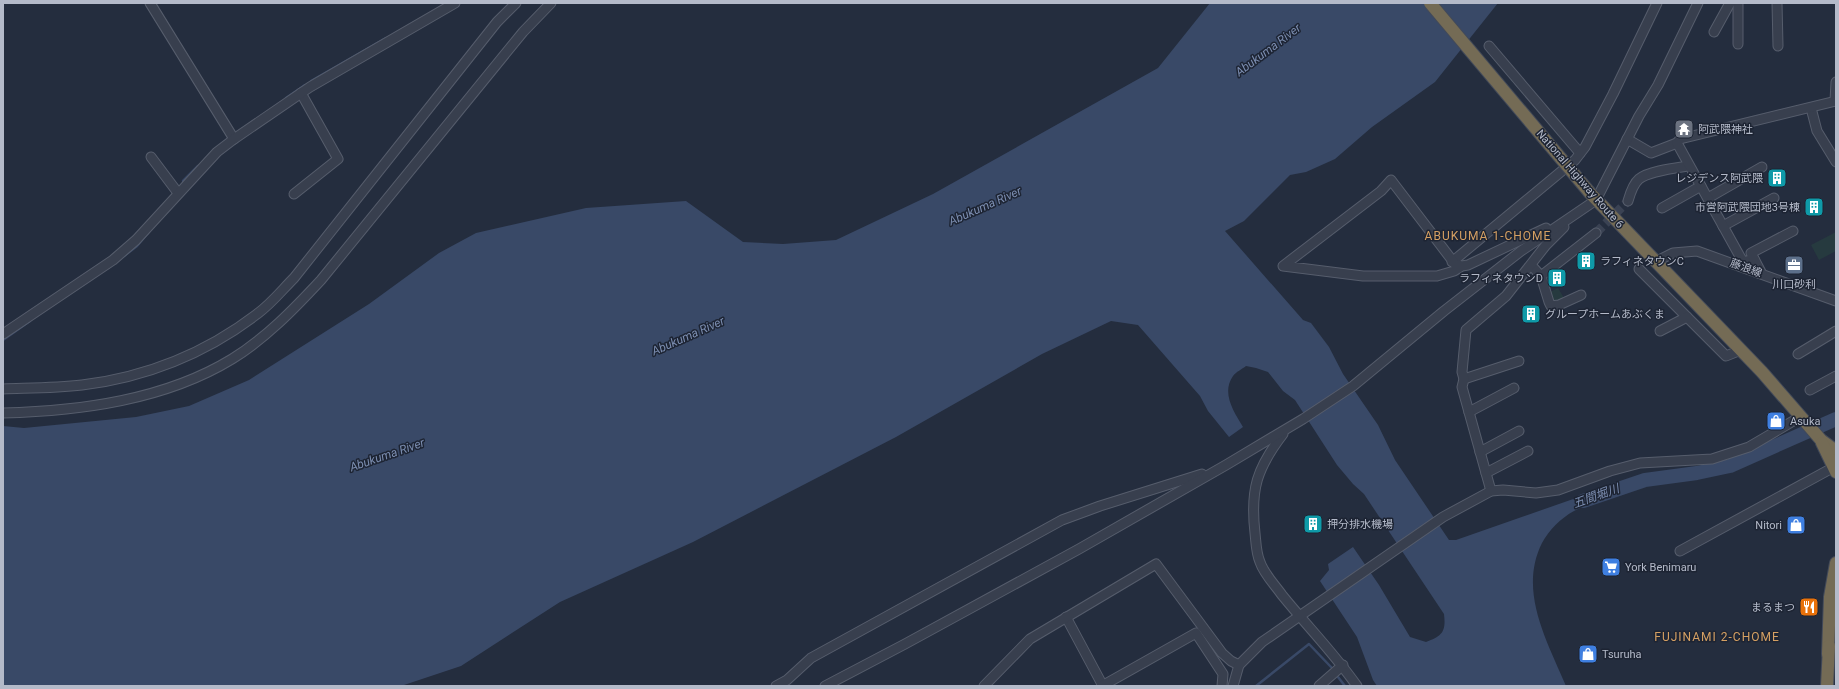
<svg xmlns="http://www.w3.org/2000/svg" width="1839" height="689" font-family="Roboto,'Noto Sans JP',sans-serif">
  <rect width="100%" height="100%" fill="#242d3e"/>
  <g fill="#263a3f">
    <path d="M1836,232V251L1819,260L1811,245Z"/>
    <path d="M1558,288L1564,298L1557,302L1552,300L1550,292Z"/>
  </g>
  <path fill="#394967" d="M1210,3H1498L1435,82L1372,127L1335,159L1306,172L1290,175L1244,221L1225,231L1303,320L1311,323L1329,347L1343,374L1378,425L1395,460L1449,540H1456L1599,490L1603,500C1593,503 1583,506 1574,511C1561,518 1549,530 1542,543C1518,591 1547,641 1566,686H1377L1373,680L1357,637L1320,581L1329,570L1328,564L1353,547L1379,585L1410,637L1426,642C1443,636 1446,631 1444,614L1364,494L1353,484L1337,465L1295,400L1283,391L1268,372L1256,368L1246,366C1242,369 1236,372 1233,376C1221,393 1234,412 1243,427L1229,437L1208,411L1200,396L1138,325L1111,321L1042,354L896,437L693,542L560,602L461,666L401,686H3V426L24,428L136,417L189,406L249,380L369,304L439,253L476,233L586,208L686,201L743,242L783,244L836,240L933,194L1158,68Z"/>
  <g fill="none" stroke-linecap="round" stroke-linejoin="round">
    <g stroke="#394967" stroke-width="2.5">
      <path d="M311,81L386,38"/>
      <path d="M286,98L305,85"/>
      <path d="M183,181L198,166"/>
      <path d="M124,256L137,246L153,227"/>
      <path d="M3,340L30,321"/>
      <path d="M1338,677L1345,686"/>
      <path d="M1256,686L1309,644L1331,667"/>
    </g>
    <path stroke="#394967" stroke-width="14" d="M1583,501L1645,480L1697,473L1730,466L1836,419"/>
    <path stroke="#3a4253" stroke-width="9" stroke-dasharray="9 4.5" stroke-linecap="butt" d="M1596,233L1628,201"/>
    <defs>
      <g id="minor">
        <path d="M150,3L234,139"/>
        <path d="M1738,3V44"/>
        <path d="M1777,3L1778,46"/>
        <path d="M1714,32L1730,3"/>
        <path d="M1489,46L1580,153"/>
        <path d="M1835,101L1836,82"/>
        <path d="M1811,108L1817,131L1836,162"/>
        <path d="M1627,139L1651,153L1677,143"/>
        <path d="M151,157L178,193"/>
        <path d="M294,194L338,159L301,93"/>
        <path d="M1708,198L1762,167"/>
        <path d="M1628,201C1630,194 1633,184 1639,179C1649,171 1675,168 1688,166"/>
        <path d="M1662,208L1701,186"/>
        <path d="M1723,226L1774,198"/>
        <path d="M1754,259L1743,262L1677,143L1680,139L1836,101"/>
        <path d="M1452,262L1575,160L1585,147L1613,94L1657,3"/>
        <path d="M1655,262L1673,253L1697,251L1836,301"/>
        <path d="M1531,265L1541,276L1596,233"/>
        <path d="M1462,266L1454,271L1437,276H1363L1283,266L1381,191L1391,180L1455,264L1462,266L1468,265L1546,228"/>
        <path d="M1639,269L1726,356L1741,350"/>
        <path d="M1762,274L1751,253L1793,231"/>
        <path d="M1541,276L1549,302L1551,306L1559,305L1581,295"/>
        <path d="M1660,331L1687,317"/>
        <path d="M3,334L113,260L136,240L217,152L234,139L310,87L455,3"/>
        <path d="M1798,354L1836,331"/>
        <path d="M1464,379L1519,361"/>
        <path d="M3,389C29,388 56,388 82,385C146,377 206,353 257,314C271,304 282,290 294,278L497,22L516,3"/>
        <path d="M1810,390L1836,376"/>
        <path d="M1469,412L1514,388"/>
        <path d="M3,413C80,411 165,400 232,359C266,338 294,309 321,280L523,32L551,3"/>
        <path d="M1283,434C1257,468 1250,489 1255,533C1256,542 1256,553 1260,562C1264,574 1275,585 1282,595C1307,626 1334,653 1357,686"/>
        <path d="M1480,452L1519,431"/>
        <path d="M1486,473L1528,451"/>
        <path d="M1491,491L1462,387L1464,379L1462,372L1466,330L1506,296L1546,245L1564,227"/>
        <path d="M1680,551L1834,467"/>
        <path d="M1066,617L1103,686"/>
        <path d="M776,686L787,680L811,658L1062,520L1100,506L1202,474"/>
        <path d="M825,686L905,644L1079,549L1226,465L1303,419L1353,386L1444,311L1521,251L1596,200L1639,116L1658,85L1698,3"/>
        <path d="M984,686L1030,639L1156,564L1222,653L1231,661L1239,665"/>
        <path d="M1102,686L1196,633L1223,674L1222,686"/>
        <path d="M1233,686L1239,665L1262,642L1443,517L1491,491L1503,490L1536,493L1558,490L1610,471L1640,463L1712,459L1749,447L1800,417"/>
        <path d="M1319,686L1343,665"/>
      </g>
      <g id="highway">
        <path d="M1590,193L1762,372L1821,440L1836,451"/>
        <path d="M1822,443L1836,472"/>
        <path d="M1828,654L1830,597L1836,563"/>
        <path d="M1827,686L1829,646"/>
      </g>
    </defs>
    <use href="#minor" stroke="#565d6c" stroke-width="11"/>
    <use href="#highway" stroke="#434a59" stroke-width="14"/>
    <use href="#minor" stroke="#383f4e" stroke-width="9"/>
    <use href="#highway" stroke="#746b55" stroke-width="12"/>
    <defs>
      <path id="highway-bridge" d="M1430,3L1590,193"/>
    </defs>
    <use href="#highway-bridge" stroke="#434a59" stroke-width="14" stroke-linecap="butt"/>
    <use href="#highway-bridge" stroke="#746b55" stroke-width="12"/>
  </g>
  <defs>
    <symbol id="temple-square" viewBox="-11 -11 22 22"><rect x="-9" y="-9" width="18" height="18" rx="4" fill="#6b7280" stroke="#1d2433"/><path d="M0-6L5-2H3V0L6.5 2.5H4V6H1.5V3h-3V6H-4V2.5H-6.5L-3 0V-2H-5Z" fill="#fff"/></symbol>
    <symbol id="building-square" viewBox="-11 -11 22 22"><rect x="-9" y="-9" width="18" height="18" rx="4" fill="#0f9aa8" stroke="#1d2433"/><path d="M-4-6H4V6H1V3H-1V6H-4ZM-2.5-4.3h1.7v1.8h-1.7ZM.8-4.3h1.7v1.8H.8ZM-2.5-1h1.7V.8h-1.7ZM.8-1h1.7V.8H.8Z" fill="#fff"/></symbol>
    <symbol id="office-square" viewBox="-11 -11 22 22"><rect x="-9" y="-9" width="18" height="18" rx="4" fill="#5c6f8a" stroke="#1d2433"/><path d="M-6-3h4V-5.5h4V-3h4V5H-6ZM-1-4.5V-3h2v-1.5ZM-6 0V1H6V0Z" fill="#fff"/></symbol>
    <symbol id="shop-square" viewBox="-11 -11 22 22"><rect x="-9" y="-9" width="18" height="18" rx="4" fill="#3f7fe0" stroke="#1d2433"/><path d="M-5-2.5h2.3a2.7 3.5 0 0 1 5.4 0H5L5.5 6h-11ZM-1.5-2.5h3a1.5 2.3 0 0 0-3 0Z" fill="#fff"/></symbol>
    <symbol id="supermarket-square" viewBox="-11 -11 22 22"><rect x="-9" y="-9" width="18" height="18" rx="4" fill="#3f7fe0" stroke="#1d2433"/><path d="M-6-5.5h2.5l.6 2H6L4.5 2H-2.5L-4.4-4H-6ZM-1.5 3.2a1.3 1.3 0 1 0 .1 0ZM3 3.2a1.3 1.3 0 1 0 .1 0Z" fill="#fff"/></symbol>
    <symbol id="restaurant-square" viewBox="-11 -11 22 22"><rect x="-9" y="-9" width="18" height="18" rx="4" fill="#e8710a" stroke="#1d2433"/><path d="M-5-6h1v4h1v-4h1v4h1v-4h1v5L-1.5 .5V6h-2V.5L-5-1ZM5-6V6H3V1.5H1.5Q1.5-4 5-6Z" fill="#fff"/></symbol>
  </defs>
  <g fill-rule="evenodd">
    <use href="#temple-square" x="1673" y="118" width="22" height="22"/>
    <use href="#building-square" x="1766" y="167" width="22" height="22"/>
    <use href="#building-square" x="1803" y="196" width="22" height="22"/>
    <use href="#building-square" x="1575" y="250" width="22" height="22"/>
    <use href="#office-square" x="1783" y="254" width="22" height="22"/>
    <use href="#building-square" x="1546" y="267" width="22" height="22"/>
    <use href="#building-square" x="1520" y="303" width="22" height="22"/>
    <use href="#shop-square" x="1765" y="410" width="22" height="22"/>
    <use href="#building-square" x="1302" y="513" width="22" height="22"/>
    <use href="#shop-square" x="1785" y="514" width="22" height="22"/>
    <use href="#supermarket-square" x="1600" y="556" width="22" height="22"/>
    <use href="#restaurant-square" x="1798" y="596" width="22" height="22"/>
    <use href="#shop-square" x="1577" y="643" width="22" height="22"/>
  </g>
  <g text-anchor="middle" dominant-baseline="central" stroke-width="3" stroke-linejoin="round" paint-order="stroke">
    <g font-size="11" fill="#b4bac9" stroke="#1d2433" text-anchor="start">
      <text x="1698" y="129">阿武隈神社</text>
      <text x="1763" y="178" text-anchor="end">レジデンス阿武隈</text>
      <text x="1800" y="207" text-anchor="end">市営阿武隈団地3号棟</text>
      <text x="1600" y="261">ラフィネタウンC</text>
      <text x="1543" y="278" text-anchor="end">ラフィネタウンD</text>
      <text x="1794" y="284" text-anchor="middle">川口砂利</text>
      <text x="1545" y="314">グループホームあぶくま</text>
      <text x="1790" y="421">Asuka</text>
      <text x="1327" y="524">押分排水機場</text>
      <text x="1782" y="525" text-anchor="end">Nitori</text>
      <text x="1625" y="567">York Benimaru</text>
      <text x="1795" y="607" text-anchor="end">まるまつ</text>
      <text x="1602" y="654">Tsuruha</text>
    </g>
    <g font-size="11" fill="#b4bac9" stroke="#1d2433">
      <text transform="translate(1580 179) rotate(49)">National Highway Route 6</text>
      <text transform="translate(1746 268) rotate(20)">藤浪線</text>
    </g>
    <g font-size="12" font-style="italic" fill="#7c8eb1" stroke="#1d2433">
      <text transform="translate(1268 50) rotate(-37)">Abukuma River</text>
      <text transform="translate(985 206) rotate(-24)">Abukuma River</text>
      <text transform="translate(688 336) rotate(-24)">Abukuma River</text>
      <text transform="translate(387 455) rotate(-19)">Abukuma River</text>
      <text transform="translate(1596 496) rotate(-20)">五間堀川</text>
    </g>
    <g font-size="12" letter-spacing="1" fill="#d5a063" stroke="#1d2433">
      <text x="1488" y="236">ABUKUMA 1-CHOME</text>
      <text x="1717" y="637">FUJINAMI 2-CHOME</text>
    </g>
  </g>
  <rect width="1839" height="689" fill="none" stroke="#b4bac9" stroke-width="8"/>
</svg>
